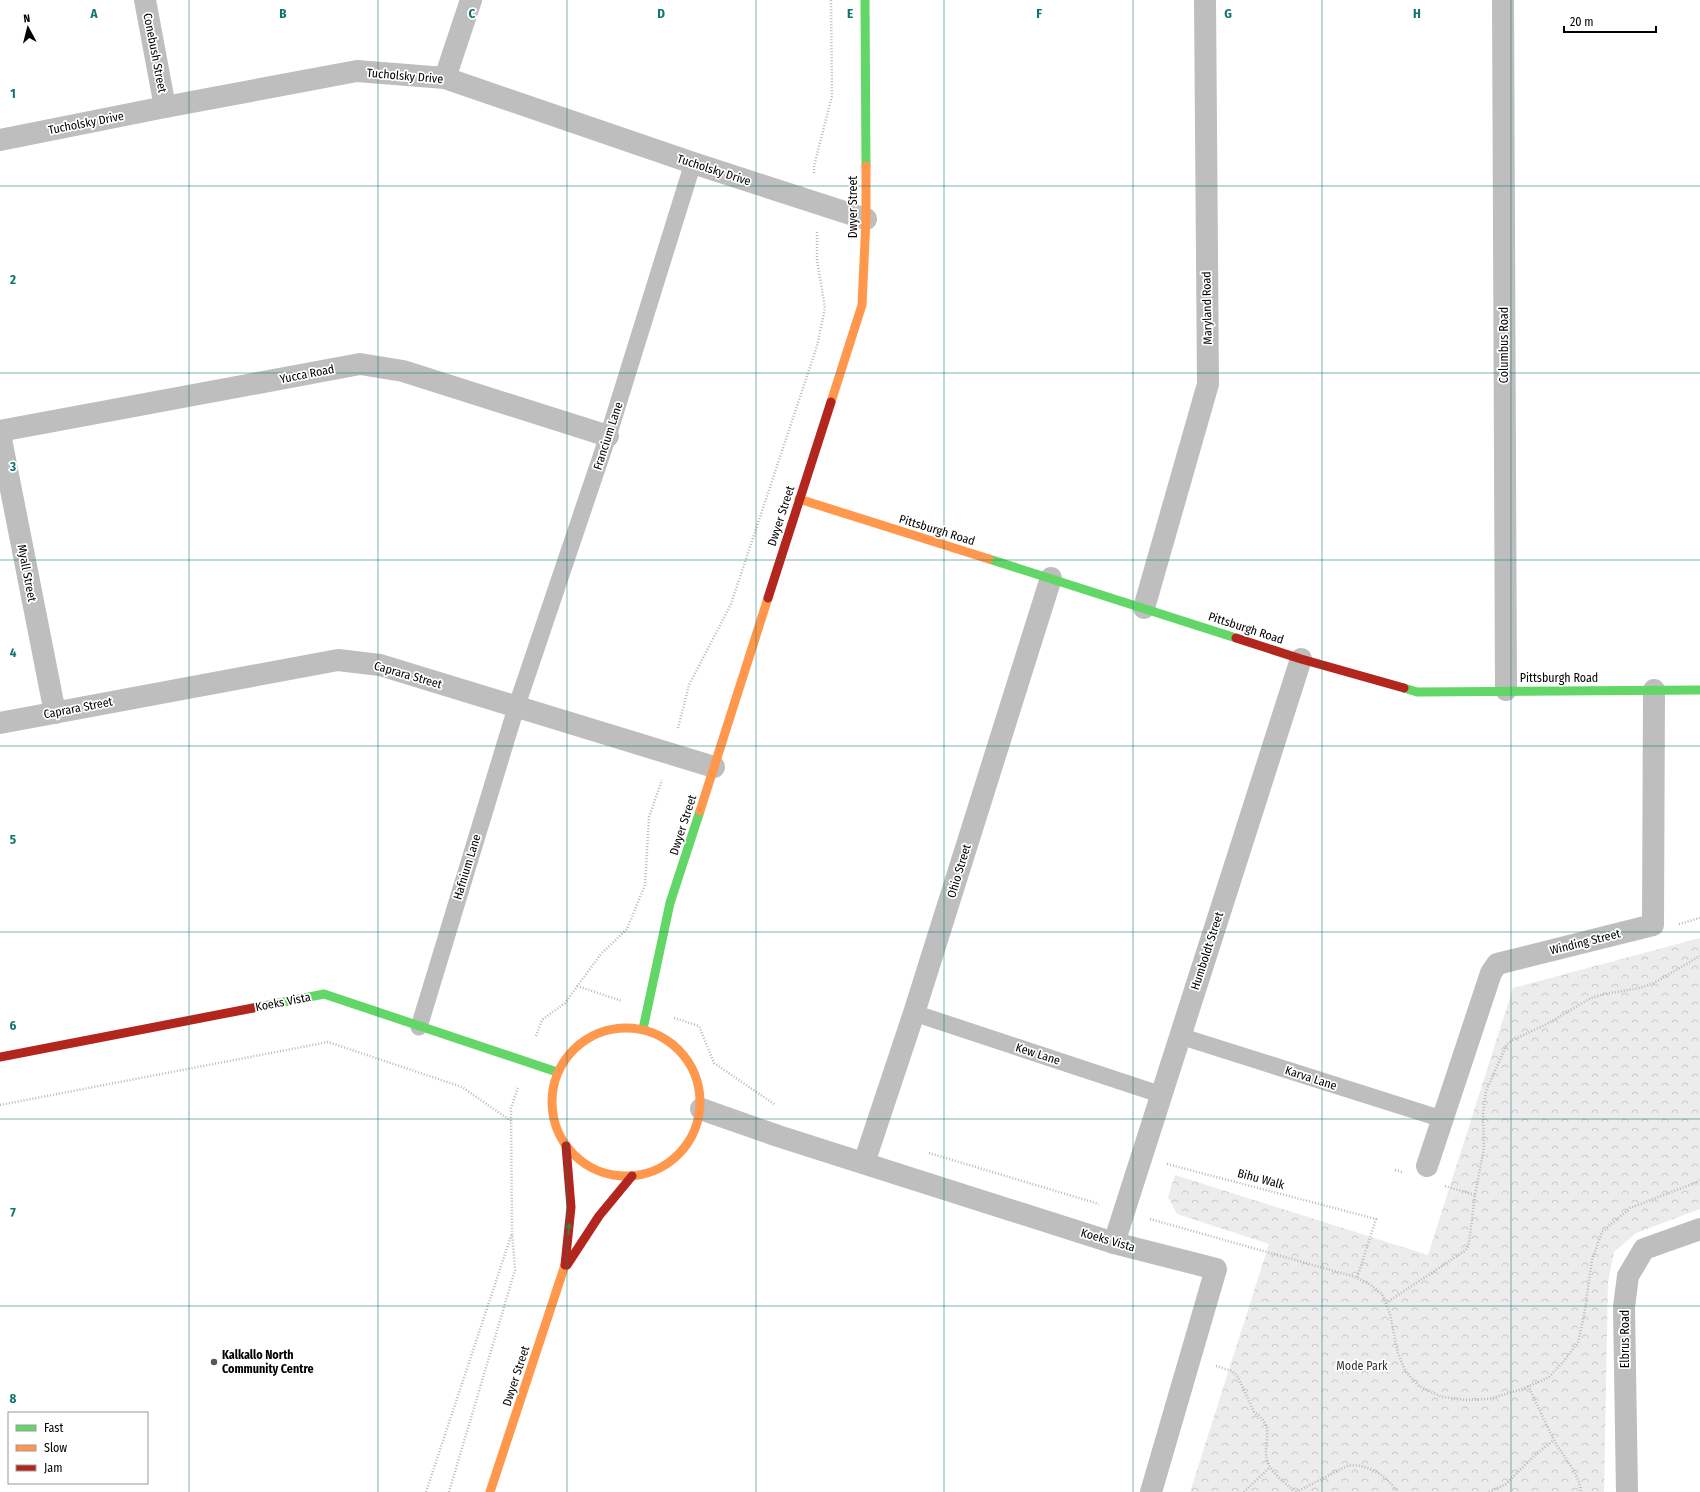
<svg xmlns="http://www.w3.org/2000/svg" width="1700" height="1492" font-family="'Fira Sans Condensed',sans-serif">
  <defs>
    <pattern id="park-crowns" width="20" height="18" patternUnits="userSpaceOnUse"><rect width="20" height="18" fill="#ececec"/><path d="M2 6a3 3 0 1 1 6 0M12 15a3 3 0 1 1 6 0" fill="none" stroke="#c9c9c9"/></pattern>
  </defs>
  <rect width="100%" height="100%" fill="#fff"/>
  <path fill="url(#park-crowns)" d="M1700,938V1209L1636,1233L1614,1252L1608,1282L1604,1492H1190L1269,1244L1177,1214L1168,1197L1175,1175L1428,1255L1513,988Z"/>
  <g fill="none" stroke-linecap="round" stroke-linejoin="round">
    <g stroke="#b9b9b9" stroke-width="2.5" stroke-dasharray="1 2" stroke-linecap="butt">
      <path d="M814,173V166L832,96L831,0"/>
      <path d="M678,728L689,685L731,604L817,346L825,308L817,260V232"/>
      <path d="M1679,924L1700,918"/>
      <path d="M577,986L622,1001"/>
      <path d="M674,1018L699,1026L714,1063L774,1104"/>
      <path d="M536,1036L542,1020L565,1003L601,954L627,929L645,885L649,817L662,780"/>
      <path d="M0,1105L328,1042L462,1087L511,1121"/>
      <path d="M929,1153L1099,1204"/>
      <path d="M1167,1164L1376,1219L1357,1278"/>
      <path d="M1395,1170L1402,1172"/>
      <path d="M1445,1186L1475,1195"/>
      <path d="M1150,1219L1352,1276L1368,1283L1382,1294L1390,1314L1398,1354L1406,1372L1419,1386L1442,1397L1467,1400L1489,1399L1522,1389L1548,1378L1564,1361L1578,1342L1584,1316L1592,1260L1602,1232L1630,1208L1700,1181"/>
      <path d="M1386,1303L1466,1250L1469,1243L1475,1195L1484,1148L1483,1114L1486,1091L1507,1044L1515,1039L1547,1024L1591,998L1604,994L1640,988L1654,983L1700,956"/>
      <path d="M1216,1366L1232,1371L1238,1377L1254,1412C1279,1429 1259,1445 1269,1465C1274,1475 1287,1484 1295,1492"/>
      <path d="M1528,1386C1537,1404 1545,1422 1554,1440C1563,1457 1579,1472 1581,1492"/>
      <path d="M426,1492L512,1233"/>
      <path d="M449,1492L515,1270L512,1231L511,1108L518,1087"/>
      <path d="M1244,1492L1270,1467"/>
      <path d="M1296,1492L1347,1466C1365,1462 1388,1476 1397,1492"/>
      <path d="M1489,1492L1506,1484L1536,1454L1554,1440"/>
    </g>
    <g stroke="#bebebe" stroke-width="17">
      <path d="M914,1013L1162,1095"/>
      <path d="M419,1027L516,708L608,436L693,163"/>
      <path d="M1180,1036L1442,1119"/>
    </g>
    <g stroke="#bebebe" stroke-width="22">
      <path d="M145,0L165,107"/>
      <path d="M1503,0L1506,690"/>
      <path d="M445,78L471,0"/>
      <path d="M0,140L165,107L357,71L445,78L693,163L866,219"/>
      <path d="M0,431L360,364L403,371L608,436"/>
      <path d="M0,434L55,713"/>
      <path d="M1144,608L1208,384L1205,0"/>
      <path d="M0,723L338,660L380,665L714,767"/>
      <path d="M701,1109L778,1136L1114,1243L1216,1269L1151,1492"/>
      <path d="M864,1163L914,1013L1051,578"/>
      <path d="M1427,1166L1491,973L1497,964L1653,925L1654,690"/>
      <path d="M1114,1243L1301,659"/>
      <path d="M1627,1492L1624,1307L1628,1276L1644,1249L1700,1229"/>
    </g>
    <g stroke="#63d668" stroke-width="9">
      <path d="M865,0L866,166"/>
      <path d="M989,559L1236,638"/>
      <path d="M1404,688L1417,692L1700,690"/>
      <path d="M253,1008L324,994L557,1072"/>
      <path d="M643,1029L670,903L700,811"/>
    </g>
    <g stroke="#ff974d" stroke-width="9">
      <path d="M831,402L862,305L866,219V166"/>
      <path d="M799,499L989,559"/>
      <path d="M700,811L768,598"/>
      <circle cx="626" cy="1102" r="74"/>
      <path d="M490,1492L565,1265"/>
    </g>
    <g stroke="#b3261e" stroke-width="9">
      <path d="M768,598L831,402"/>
      <path d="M1236,638L1301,659L1404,688"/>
      <path d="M0,1057L253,1008"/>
      <path d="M565,1265L571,1207L566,1146"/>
      <path d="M567,1265L599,1216L632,1176"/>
    </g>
  </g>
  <defs><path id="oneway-solid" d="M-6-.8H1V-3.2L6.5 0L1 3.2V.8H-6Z"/></defs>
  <use fill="#3b803e" href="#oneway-solid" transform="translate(569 1229) rotate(-84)"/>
  <path fill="none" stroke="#0f766e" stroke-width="1" stroke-opacity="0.55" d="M189,0V1492M378,0V1492M567,0V1492M756,0V1492M944,0V1492M1133,0V1492M1322,0V1492M1511,0V1492M0,186H1700M0,373H1700M0,560H1700M0,746H1700M0,932H1700M0,1119H1700M0,1306H1700"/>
  <circle fill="#595959" stroke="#fff" stroke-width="1.5" cx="214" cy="1362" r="4"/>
  <g text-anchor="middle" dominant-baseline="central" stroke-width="3.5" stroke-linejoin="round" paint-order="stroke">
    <g font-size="12" fill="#000" stroke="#fff">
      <text transform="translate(155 53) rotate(79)">Conebush Street</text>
      <text transform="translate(405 76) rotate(5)">Tucholsky Drive</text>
      <text transform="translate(86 123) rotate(-11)">Tucholsky Drive</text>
      <text transform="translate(714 170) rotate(18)">Tucholsky Drive</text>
      <text transform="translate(853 207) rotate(-90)">Dwyer Street</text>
      <text transform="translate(1207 308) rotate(-91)">Maryland Road</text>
      <text transform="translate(1504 345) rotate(-90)">Columbus Road</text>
      <text transform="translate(307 374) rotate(-11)">Yucca Road</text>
      <text transform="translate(608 436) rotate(-72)">Francium Lane</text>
      <text transform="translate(781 516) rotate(-72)">Dwyer Street</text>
      <text transform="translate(937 530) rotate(17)">Pittsburgh Road</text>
      <text transform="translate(27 573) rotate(79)">Myall Street</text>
      <text transform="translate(1246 628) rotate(18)">Pittsburgh Road</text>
      <text transform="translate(408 675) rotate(16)">Caprara Street</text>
      <text x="1559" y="678">Pittsburgh Road</text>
      <text transform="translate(78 708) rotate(-11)">Caprara Street</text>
      <text transform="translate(683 825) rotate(-72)">Dwyer Street</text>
      <text transform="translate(467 867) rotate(-73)">Hafnium Lane</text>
      <text transform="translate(959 871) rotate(-73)">Ohio Street</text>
      <text transform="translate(1585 942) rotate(-14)">Winding Street</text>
      <text transform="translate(1207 951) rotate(-72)">Humboldt Street</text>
      <text transform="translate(283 1002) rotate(-11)">Koeks Vista</text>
      <text transform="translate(1038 1054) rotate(18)">Kew Lane</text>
      <text transform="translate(1311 1078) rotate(18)">Karva Lane</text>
      <text transform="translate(1261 1179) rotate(15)">Bihu Walk</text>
      <text transform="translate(1108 1240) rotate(16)">Koeks Vista</text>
      <text transform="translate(1625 1339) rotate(-90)">Elbrus Road</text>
      <text transform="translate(516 1376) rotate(-72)">Dwyer Street</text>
    </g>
    <g font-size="12" font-weight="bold" fill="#000" stroke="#fff" text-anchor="start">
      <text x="222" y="1355">Kalkallo North<tspan x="222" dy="14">Community Centre</tspan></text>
    </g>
    <g font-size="12" fill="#333" stroke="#fff">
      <text x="1362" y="1366">Mode Park</text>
    </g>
  </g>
  <g font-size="13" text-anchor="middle" font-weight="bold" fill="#0f766e" stroke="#fff" stroke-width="3.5" stroke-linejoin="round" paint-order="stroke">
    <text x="94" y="18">A</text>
    <text x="283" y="18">B</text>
    <text x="472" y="18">C</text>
    <text x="661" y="18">D</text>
    <text x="850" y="18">E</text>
    <text x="1039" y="18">F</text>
    <text x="1228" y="18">G</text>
    <text x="1417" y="18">H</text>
    <text x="13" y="98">1</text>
    <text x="13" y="284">2</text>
    <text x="13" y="471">3</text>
    <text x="13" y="657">4</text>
    <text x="13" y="844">5</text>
    <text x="13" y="1030">6</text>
    <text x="13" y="1217">7</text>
    <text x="13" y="1403">8</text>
  </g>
  <rect x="8" y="1412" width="140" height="72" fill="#ffffff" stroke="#999999"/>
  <rect x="16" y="1425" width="20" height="6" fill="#63d668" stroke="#999999"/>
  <text x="44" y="1432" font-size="12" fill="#000000">Fast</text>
  <rect x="16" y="1445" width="20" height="6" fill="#ff974d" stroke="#999999"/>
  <text x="44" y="1452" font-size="12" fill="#000000">Slow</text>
  <rect x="16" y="1465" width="20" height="6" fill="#b3261e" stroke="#999999"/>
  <text x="44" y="1472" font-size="12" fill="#000000">Jam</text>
  <g transform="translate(28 28) rotate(353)" stroke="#ffffff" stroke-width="3" paint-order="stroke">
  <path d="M0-3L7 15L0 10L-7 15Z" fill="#000000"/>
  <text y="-6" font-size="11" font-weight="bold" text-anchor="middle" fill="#000000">N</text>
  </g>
  <path d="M1564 26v6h92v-6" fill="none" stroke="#000000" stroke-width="2"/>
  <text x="1570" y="26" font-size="12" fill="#000000" stroke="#ffffff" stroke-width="3" paint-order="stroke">20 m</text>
</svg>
